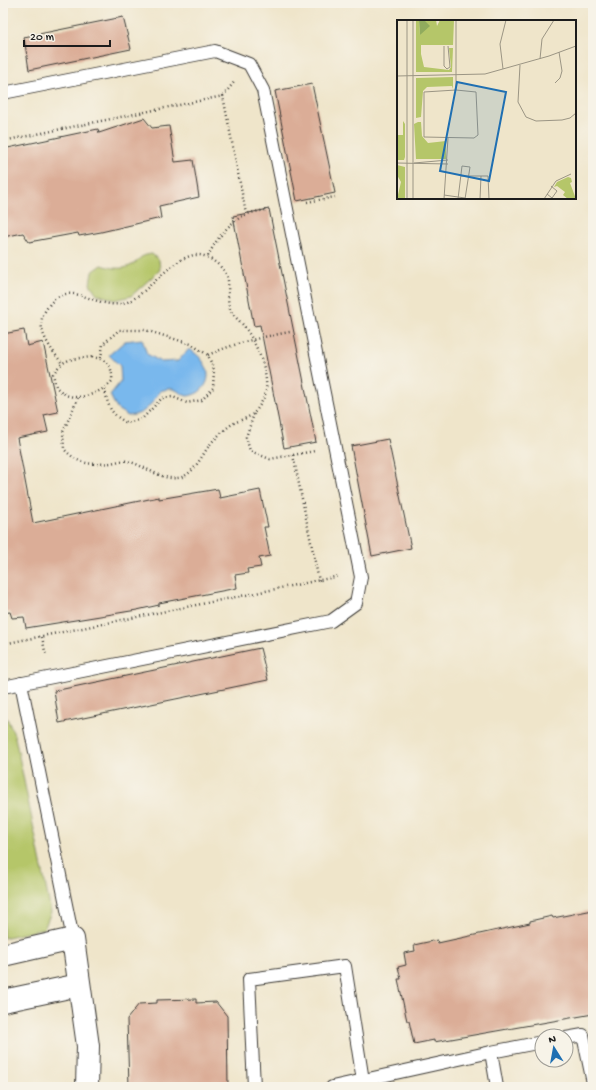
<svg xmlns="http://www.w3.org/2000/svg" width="596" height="1090" font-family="'Gochi Hand',sans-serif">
  <rect width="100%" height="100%" fill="#f7f3e8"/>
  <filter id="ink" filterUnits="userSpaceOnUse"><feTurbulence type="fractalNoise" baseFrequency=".025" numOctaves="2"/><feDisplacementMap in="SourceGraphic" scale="8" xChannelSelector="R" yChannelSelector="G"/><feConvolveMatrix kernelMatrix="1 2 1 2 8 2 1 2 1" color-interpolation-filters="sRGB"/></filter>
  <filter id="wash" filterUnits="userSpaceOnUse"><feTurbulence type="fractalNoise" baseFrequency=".012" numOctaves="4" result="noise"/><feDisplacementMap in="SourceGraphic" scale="16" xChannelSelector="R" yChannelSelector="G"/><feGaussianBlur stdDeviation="0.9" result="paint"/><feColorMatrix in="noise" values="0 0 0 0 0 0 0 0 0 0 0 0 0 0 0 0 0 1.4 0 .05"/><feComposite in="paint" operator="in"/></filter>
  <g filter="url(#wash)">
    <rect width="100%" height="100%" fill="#efe5ca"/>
    <g fill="#b5c669" stroke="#687142">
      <path d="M152,254L159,260L160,270L131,296L115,300L97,294L90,284L92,272L102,265C111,268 121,270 130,266C141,261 136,256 152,254Z"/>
      <path d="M3,717L7,718L15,737L51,912L44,929L3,938Z"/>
    </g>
    <path fill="#79b8ed" stroke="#4a6a84" d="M142,339L147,354L161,362L178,361L189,349C205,358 217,378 199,392C196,394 190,396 187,396C182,395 178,390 173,389C169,388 164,390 160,391C150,405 147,414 128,416L117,409L110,395L121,381L120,366L109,355L125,341Z"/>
    <g id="blocks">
      <g fill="#dbad97">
        <path d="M123,17L131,49L29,70L24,37Z"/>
        <path d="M312,84L335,193L297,201L275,91Z"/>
        <path d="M144,118L152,128L169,126L175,162L193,160L199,197L159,206L161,218L101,232L79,236L78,233L29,242L23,233L3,237V149L98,129L99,133Z"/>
        <path d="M269,209L316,442L284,448L260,325L254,326L233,216Z"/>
        <path d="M24,330L27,346L43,342L58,412L44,415L48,432L17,438L33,523L159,497V499L218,489L220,498L260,490L268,527H264L270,556L259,558L261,567L247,569L248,573L235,575L237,588L159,603V605L137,610L26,628L24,617L12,618L10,612L3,613V334Z"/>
        <path d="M388,439L411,548L372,556L351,446Z"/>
        <path d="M260,648L268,680L59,723L54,691Z"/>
        <path d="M593,910V1014L434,1042V1040L414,1044L409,1021H407L398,979H401L398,967L406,965L404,953L415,951L414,945L437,940L438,943L530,923V921L552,916L553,918Z"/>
        <path d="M196,999V1003L216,1002L227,1016L228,1087H129L127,1019L139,1004L157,1003V1000Z"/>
      </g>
    </g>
  </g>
  <g filter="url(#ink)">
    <use href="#blocks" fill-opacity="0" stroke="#3c3a36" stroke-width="1"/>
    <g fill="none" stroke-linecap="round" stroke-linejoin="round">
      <defs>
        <g id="service">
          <path d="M3,93L215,51L249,64L263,90L361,577L356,603L331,621L3,687"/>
          <path d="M21,683L73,939"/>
          <path d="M566,1038L583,1035L593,1083"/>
          <path d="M491,1052L542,1042"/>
          <path d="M254,1087L249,979L345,966L364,1087"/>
          <path d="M332,1087L491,1052L497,1087"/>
        </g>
        <g id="minor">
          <path d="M3,955L73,939L88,1046L87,1087"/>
          <path d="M3,1001L79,985"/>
        </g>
      </defs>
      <use href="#service" stroke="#3c3a36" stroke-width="14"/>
      <use href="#minor" stroke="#3c3a36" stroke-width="24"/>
      <g stroke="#3c3a36" stroke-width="2.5" stroke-dasharray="1 3" stroke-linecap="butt">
        <path d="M223,96L235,81"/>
        <path d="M3,141L223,96L246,214"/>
        <path d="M307,202L335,197"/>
        <path d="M208,256C216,240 228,223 245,215C251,212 260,211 267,210"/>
        <path d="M208,355C235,343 261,337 290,332"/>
        <path d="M92,357C107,359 113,366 112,381C103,392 81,401 66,395C63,393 59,390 56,387L53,374C65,357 72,359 92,357Z"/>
        <path d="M101,358L103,344L119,330H145L191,344L208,355L214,370L213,388L202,400L187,403L173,397L162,398L142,419L127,423C111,414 108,408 105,389"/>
        <path d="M61,362C52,350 35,330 44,313C67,271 94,312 125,303C152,294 182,238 212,260C218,264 224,269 227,276C230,284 226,299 230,309C232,315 240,321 244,326C256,343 268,369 266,390C266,396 258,409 254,413C249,418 240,420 234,423C227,427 221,433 216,438C204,448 198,471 182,477C163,483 145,465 127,461C122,460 116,462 111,463C90,465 79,465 64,449L63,432L78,398"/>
        <path d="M254,414L246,437L250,451L270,459L315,451"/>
        <path d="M293,455L319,581"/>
        <path d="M42,637L46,656"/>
        <path d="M3,644L340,576"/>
      </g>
      <use href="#service" stroke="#fff" stroke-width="12"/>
      <use href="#minor" stroke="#fff" stroke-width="22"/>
    </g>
  </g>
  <g transform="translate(397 20)">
    <rect width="179" height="179" fill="#efe5ca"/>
    <path d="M19,0H22L23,15L27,0H39L40,6L43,0H57L56,25H24V34L27,47L52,50L54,47L52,28H56L55,52H19ZM56,57V69L55,66L30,67L26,71L24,97L19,98V58ZM6,101L8,104V137L7,140H0V115H6ZM21,102H24L25,116L31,123L49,121V139H19L17,104ZM0,145L8,147V179H0L4,162L0,155ZM171,157L174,158L175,162L173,163L179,179H171L166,175L168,172L160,166L157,167L160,162Z" fill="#b5c669"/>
    <path d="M22,0H27L33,6L23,15Z" fill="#90ab5d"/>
    <path fill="none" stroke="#9b9584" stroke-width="1" d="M10,0V179M16,0V179M47,26V46L50,49L53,47L51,26M143,39L145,19L157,0M123,45L121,82L129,97L139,101L165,100L173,98L179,93M106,49L103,24L109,0M0,56L88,54L152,36L179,26M158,63L163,58L165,51L162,32M59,70L27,72V117L77,118L81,115L79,72L59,70V0M0,143L51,144M17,143L51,140M64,156H84L83,179M84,156H91L92,179M150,174L155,178L160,171L154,166M47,175L68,178M47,179L51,118M61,179L65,146L73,147L68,179M147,179L159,161L174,154"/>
    <path fill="#1f6fb2" fill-opacity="0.15" stroke="#1f6fb2" stroke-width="2" d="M60,62L109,72L92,161L43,151Z"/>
    <rect width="179" height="179" fill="none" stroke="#1c1c1c" stroke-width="2"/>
  </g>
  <rect width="596" height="1090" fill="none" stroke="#f7f3e8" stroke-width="16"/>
  <g transform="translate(554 1048) rotate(349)"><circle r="19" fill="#f7f3e8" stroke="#9f9d96"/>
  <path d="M0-3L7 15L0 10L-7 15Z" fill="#1f6fb2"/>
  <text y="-6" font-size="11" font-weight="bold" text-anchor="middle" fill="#1c1c1c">N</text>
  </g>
  <path d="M24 40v6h86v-6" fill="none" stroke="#1c1c1c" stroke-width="2"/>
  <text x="30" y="40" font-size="12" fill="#1c1c1c" stroke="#f7f3e8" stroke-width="3" paint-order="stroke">20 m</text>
</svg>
